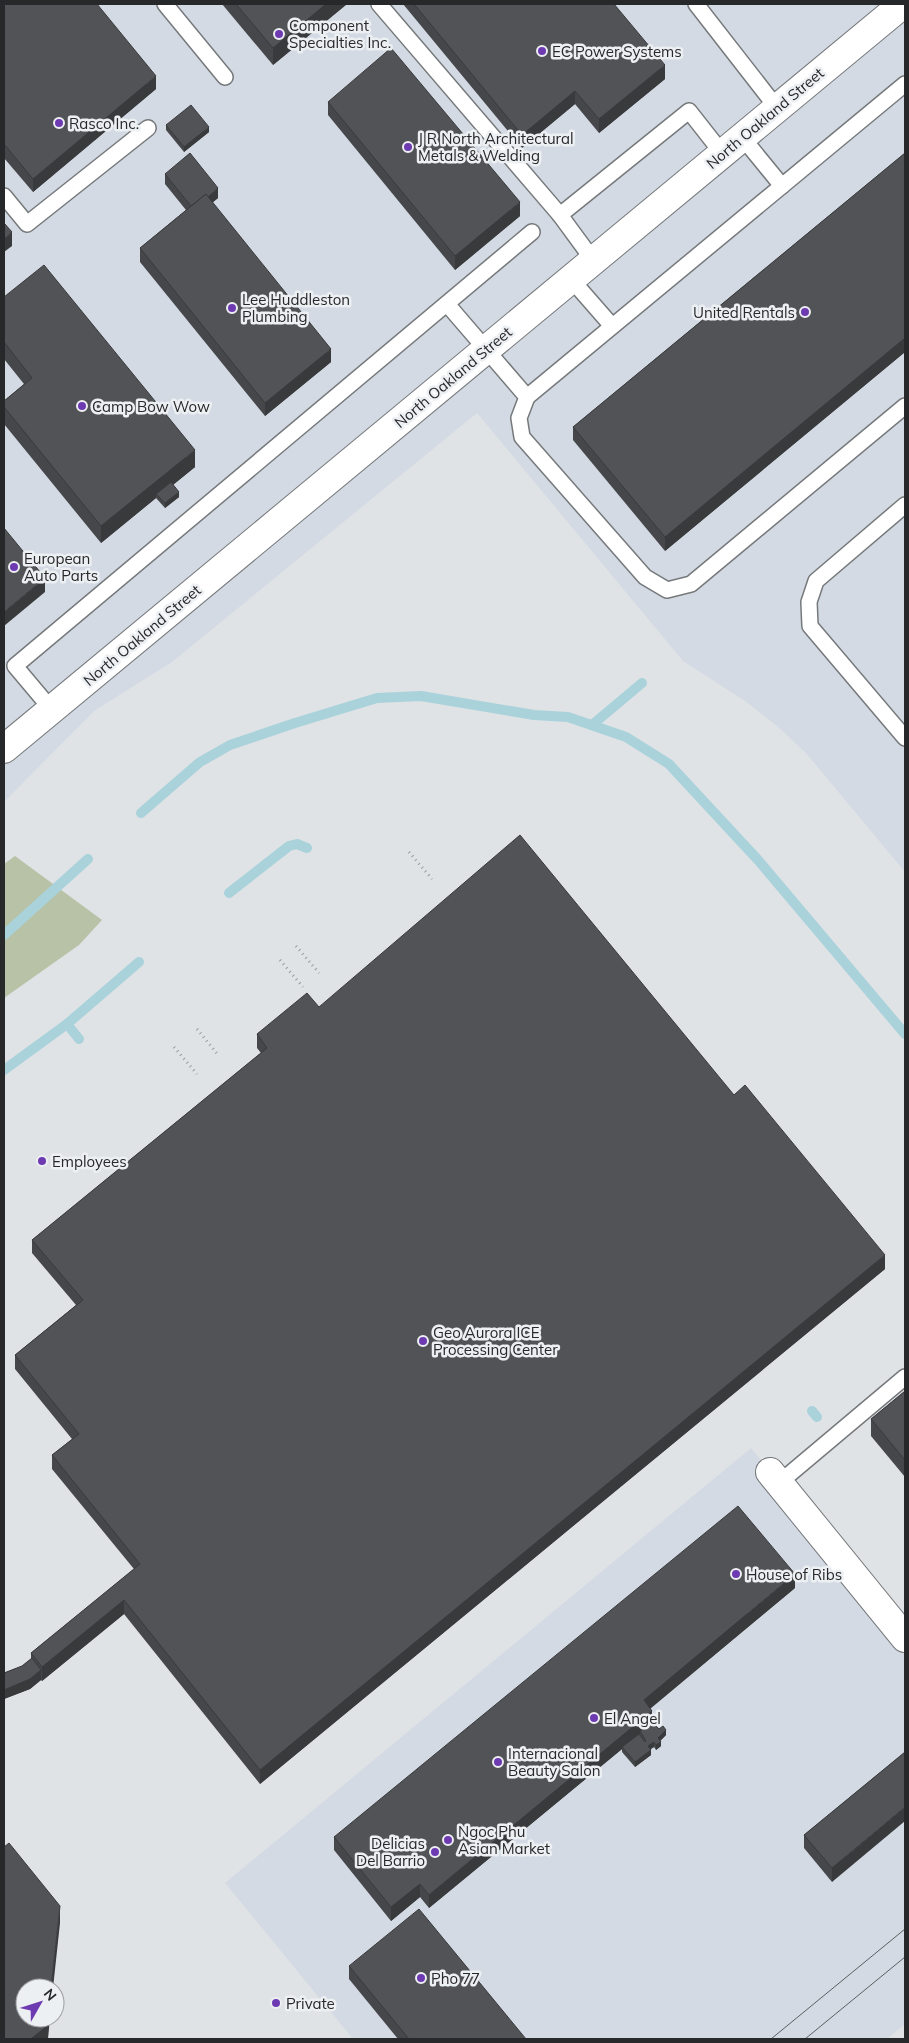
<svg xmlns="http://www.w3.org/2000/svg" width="909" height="2043" font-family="Mulish,sans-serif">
  <rect width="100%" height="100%" fill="#e0e3e6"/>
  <g fill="#d3dae4">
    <path d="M4,4H905V872L806,753L777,726L745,701L683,661L477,413L172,662L94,711L4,802Z"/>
    <path d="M751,1448L905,1638V2024L887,2039H353L225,1883Z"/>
  </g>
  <path fill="#b7c2a7" d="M15,856L102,920L79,945L4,998V864Z"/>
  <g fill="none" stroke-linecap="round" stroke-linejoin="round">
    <g stroke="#a9d2db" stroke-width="10">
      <path d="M592,725L642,683"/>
      <path d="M141,813L200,762L230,745L295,723L377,698L421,696L534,715L568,717L626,737L669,764L758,860L905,1034"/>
      <path d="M229,893L289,846L297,844L307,848"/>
      <path d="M4,935L88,859"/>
      <path d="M67,1024L79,1039"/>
      <path d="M4,1070L67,1024L139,962"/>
      <path d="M812,1411L817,1417"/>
    </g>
    <defs>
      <g id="lane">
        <path d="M165,4L225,77"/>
        <path d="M379,4L560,215L593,260"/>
        <path d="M696,4L777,108"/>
        <path d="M742,137L782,186"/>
        <path d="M4,196L27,224L148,128"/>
        <path d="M560,215L689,111L722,153"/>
        <path d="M571,279L612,326"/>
        <path d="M447,304L527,397L519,418L522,437L645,577L667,590L691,584L905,406"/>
        <path d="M527,397L905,84"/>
        <path d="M905,505L816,581L809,602L810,626L905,738"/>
        <path d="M52,710L15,666L532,232"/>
        <path d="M779,1483L905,1377"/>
      </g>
      <g id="street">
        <path d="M4,749L903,4"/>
        <path d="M770,1472L905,1638"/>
      </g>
    </defs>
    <use href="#lane" stroke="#76797b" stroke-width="18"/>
    <use href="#street" stroke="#76797b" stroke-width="30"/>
    <g stroke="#999b9d" stroke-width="3" stroke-dasharray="1 4" stroke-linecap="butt">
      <path d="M409,852L432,879"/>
      <path d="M296,946L319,973"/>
      <path d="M280,960L303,987"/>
      <path d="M197,1029L219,1056"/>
      <path d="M174,1047L197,1074"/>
    </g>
    <use href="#lane" stroke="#fff" stroke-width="15"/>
    <use href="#street" stroke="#fff" stroke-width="28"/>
    <g stroke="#5c5e5f" stroke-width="1">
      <path d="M771,2039L905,1929"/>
      <path d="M805,2039L905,1957"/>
    </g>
  </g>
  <g fill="#46474a">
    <path d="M4,4L156,89L33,192L4,158Z"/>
    <path d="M222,4H347L273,65Z"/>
    <path d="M403,4H614L665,79L599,133L575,104L522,148Z"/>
    <path d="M328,102L520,216L455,270L328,115Z"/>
    <path d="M166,125L209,132L184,152L166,130Z"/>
    <path d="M905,153V352L665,551L573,440V427Z"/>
    <path d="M165,174L218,198L212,203L331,362L265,416L140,262V248L186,210L165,184Z"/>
    <path d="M4,297L195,467L173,485L179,497L165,508L156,498L101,543L4,424V401L24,384L4,359Z"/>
    <path d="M319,1007L734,1095L885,1269L260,1784L124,1614L42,1681L41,1680L30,1689L4,1699V1673L22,1666L31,1659V1653L134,1569L52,1469V1455L72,1439L15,1369V1355L76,1305L32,1253V1240L261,1053L257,1048V1034Z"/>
    <path d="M905,1391V1477L871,1436V1419Z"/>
    <path d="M795,1588L650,1708L652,1722L666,1735L660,1741L661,1746L656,1750L654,1747L650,1749L651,1755L635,1767L622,1752V1749L429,1908L420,1897L391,1921L334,1850V1837Z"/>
    <path d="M905,1752L832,1882L804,1848V1835Z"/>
    <path d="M349,1966L526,2039H398L349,1979Z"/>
  </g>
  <g fill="#393a3c">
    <path d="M326,4H347L273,65V48Z"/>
    <path d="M665,65V79L599,133V119Z"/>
    <path d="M156,76V89L33,192V179Z"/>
    <path d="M575,91V104L522,148V135Z"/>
    <path d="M209,127V132L184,152V147Z"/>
    <path d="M218,188V198L193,218V209Z"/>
    <path d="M520,202V216L455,270V256Z"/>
    <path d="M12,232V246L4,252V239Z"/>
    <path d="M905,338V352L665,551V537Z"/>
    <path d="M331,349V362L265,416V403Z"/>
    <path d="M195,450V467L159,496L156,494V498L101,543V526Z"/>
    <path d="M179,492V497L165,508V503Z"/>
    <path d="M45,578V592L4,626V612Z"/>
    <path d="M885,1255V1269L260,1784V1770Z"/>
    <path d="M795,1574V1588L644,1714V1700Z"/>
    <path d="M124,1600V1614L42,1681V1667Z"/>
    <path d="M41,1670V1680L30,1689L4,1699V1690Z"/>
    <path d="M652,1711V1724L640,1731V1735L624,1748L622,1747V1749L429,1908V1895Z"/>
    <path d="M666,1730V1735L658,1743V1738Z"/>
    <path d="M654,1742V1747L648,1751V1746Z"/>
    <path d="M661,1742V1746L656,1750V1745Z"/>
    <path d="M651,1750V1755L635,1767V1762Z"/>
    <path d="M905,1807V1821L832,1882V1868Z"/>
    <path d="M420,1884V1897L391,1921V1907Z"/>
    <path d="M60,1906V1923L53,1988H51Z"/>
    <path d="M48,2018H50L48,2039H31Z"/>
  </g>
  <g fill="#515356" stroke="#393a3c">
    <path d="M4,4H97L156,76L33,179L4,144Z"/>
    <path d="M236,4H326L273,48Z"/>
    <path d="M414,4H614L665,65L599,119L575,91L522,135Z"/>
    <path d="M391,48L520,202L455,256L328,102Z"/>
    <path d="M191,105L209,127L184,147L166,125Z"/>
    <path d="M190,153L218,188L208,197L206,194L191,206L165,174Z"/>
    <path d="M905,153V338L665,537L573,427Z"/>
    <path d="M206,194L331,349L265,403L140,248Z"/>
    <path d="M4,223L12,232L4,239Z"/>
    <path d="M44,265L195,450L101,526L4,407V401L32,378L4,342V297Z"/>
    <path d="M171,482L179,492L165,503L156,494Z"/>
    <path d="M4,528L45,578L4,612Z"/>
    <path d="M520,835L734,1095L745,1085L885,1255L260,1770L124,1600L42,1667L31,1653L140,1564L52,1455L79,1434L15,1355L83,1300L32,1240L267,1048L257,1034L307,993L319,1007Z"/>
    <path d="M905,1391V1460L871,1419Z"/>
    <path d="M738,1506L795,1574L644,1700L652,1711L429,1895L420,1884L391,1907L334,1837Z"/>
    <path d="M32,1658L41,1670L30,1679L4,1690V1673L22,1666Z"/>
    <path d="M652,1722L659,1729L663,1726L666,1730L658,1738L661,1742L656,1745L654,1742L648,1746L651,1750L635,1762L622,1747L639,1734L645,1742L646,1741L640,1731Z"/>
    <path d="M905,1752V1807L832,1868L804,1835Z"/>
    <path d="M9,1843L60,1906L51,1988H25V2018H48L47,2026L31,2039H4V1847Z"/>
    <path d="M419,1909L526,2039H409L349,1966Z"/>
  </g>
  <g fill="#6e3ab1" stroke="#edf0f3" stroke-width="2">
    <circle cx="279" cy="34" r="5"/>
    <circle cx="542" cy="51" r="5"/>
    <circle cx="59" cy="123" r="5"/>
    <circle cx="408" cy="147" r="5"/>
    <circle cx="232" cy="308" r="5"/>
    <circle cx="805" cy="312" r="5"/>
    <circle cx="82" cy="406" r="5"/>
    <circle cx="14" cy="567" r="5"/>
    <circle cx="42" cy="1161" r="5"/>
    <circle cx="423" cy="1341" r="5"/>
    <circle cx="736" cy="1574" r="5"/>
    <circle cx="594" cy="1718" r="5"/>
    <circle cx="498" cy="1762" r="5"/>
    <circle cx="448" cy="1840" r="5"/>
    <circle cx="435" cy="1852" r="5"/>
    <circle cx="421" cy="1978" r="5"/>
    <circle cx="276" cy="2003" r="5"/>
  </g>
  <g text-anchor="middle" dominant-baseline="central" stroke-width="5" stroke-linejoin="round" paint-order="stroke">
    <g font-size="15" fill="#272829" stroke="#edf0f3" text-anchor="start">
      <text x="289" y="25">Component<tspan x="289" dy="17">Specialties Inc.</tspan></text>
      <text x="552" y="51">EC Power Systems</text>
      <text x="69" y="123">Rasco Inc.</text>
      <text x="418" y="138">J R North Architectural<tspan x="418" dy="17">Metals &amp; Welding</tspan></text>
      <text x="242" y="299">Lee Huddleston<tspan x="242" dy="17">Plumbing</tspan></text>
      <text x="795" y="312" text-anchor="end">United Rentals</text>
      <text x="92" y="406">Camp Bow Wow</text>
      <text x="24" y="558">European<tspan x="24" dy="17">Auto Parts</tspan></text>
      <text x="52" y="1161">Employees</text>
      <text x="433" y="1332">Geo Aurora ICE<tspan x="433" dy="17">Processing Center</tspan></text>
      <text x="746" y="1574">House of Ribs</text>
      <text x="604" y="1718">El Angel</text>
      <text x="508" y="1753">Internacional<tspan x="508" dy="17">Beauty Salon</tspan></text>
      <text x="458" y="1831">Ngoc Phu<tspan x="458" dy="17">Asian Market</tspan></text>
      <text x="425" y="1843" text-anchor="end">Delicias<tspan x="425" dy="17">Del Barrio</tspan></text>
      <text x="431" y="1978">Pho 77</text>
      <text x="286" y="2003">Private</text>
    </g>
    <g font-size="15" fill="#272829" stroke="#edf0f3">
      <text transform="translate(765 118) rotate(-40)">North Oakland Street</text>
      <text transform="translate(453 377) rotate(-40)">North Oakland Street</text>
      <text transform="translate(142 635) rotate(-40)">North Oakland Street</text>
    </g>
  </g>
  <rect width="909" height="2043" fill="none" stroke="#272829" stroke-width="10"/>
  <g transform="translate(40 2003) rotate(51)"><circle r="24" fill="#edf0f3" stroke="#9ea0a2"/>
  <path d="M0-4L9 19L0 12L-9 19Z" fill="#6e3ab1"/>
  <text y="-8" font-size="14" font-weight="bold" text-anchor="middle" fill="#272829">N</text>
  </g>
</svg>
